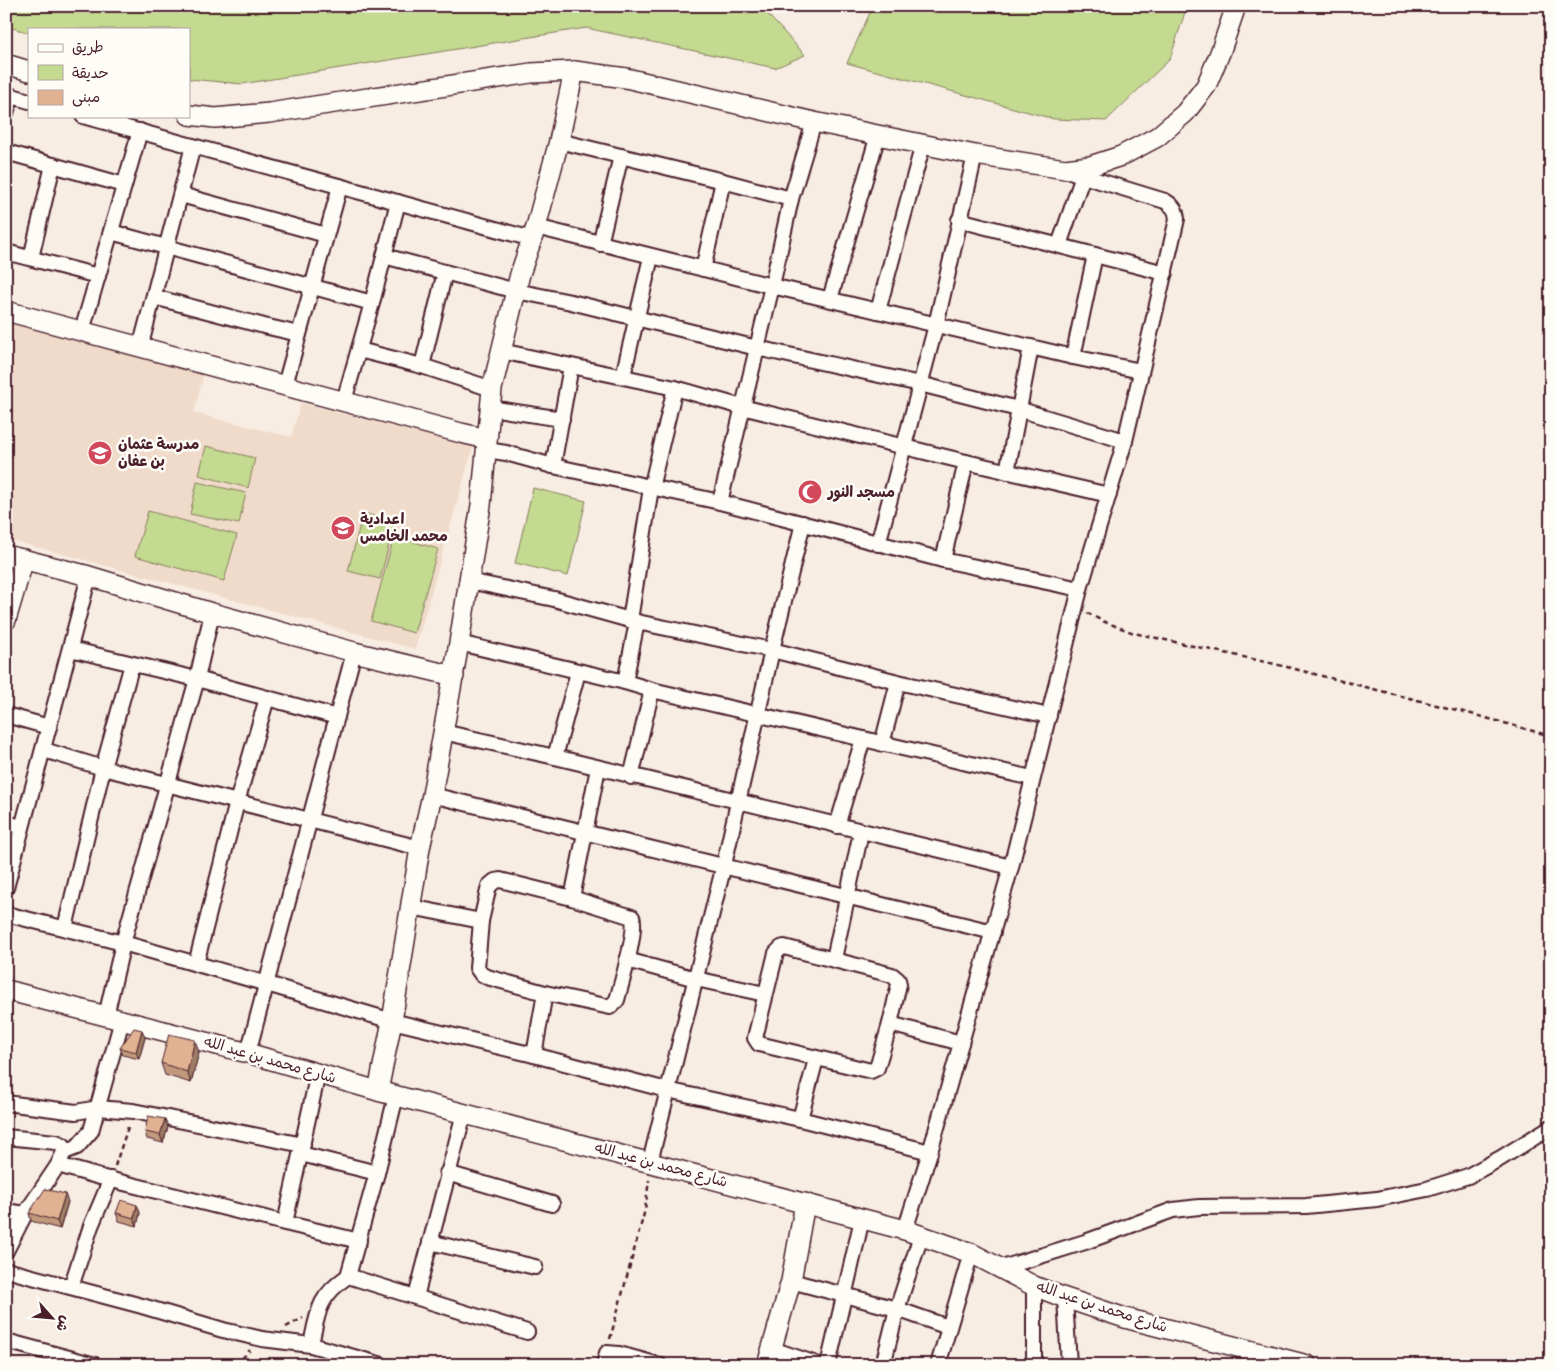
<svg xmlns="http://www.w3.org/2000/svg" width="1557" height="1371" font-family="Pangolin,'Playpen Sans Arabic',sans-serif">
  <rect width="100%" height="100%" fill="#f7ede3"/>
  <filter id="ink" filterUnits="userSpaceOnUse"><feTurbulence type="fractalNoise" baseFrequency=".02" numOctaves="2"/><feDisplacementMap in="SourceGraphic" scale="10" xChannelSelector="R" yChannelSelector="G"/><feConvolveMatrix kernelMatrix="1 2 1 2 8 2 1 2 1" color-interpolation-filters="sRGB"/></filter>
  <g filter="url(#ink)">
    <path fill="#f0dbca" d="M6,319L204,373L194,413L291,437L301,403L473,447L415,649L6,539Z"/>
    <g fill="#c3da90" stroke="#867c5e">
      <path d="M6,6H760L805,55L775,68L586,28L242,84L189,79V29H29V33L6,26Z"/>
      <path d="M873,6H1187L1170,59L1106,121L1054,119L847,63Z"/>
      <path d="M206,446L255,458L248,488L199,475Z"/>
      <path d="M197,482L246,493L239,524L190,514Z"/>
      <path d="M533,488L586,501L568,576L515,563Z"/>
      <path d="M148,511L237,535L224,581L135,556Z"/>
      <path d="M363,513L395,522L380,579L348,571Z"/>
      <path d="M394,536L438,549L414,633L371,621Z"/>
    </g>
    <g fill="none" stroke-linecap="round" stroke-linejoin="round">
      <defs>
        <g id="street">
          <path d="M6,94L29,101"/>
          <path d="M6,113L11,96"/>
          <path d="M83,116L532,239"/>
          <path d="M559,141L723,181L791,199"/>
          <path d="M6,152L124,185"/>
          <path d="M181,195L326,235"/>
          <path d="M959,220L1165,273"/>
          <path d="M536,227L772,286L1073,357L1141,371"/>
          <path d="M111,232L372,303L344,401"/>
          <path d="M600,244L621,156"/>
          <path d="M1059,245L1083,176"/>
          <path d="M6,252L98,276"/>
          <path d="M384,256L516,291L571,302L757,348L920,384L1018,409L1125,441"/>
          <path d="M31,258L53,165"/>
          <path d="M703,269L723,181"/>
          <path d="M445,272L422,366L492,389"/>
          <path d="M154,297L264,326L299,334"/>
          <path d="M830,299L878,135"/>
          <path d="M372,303L398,202"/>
          <path d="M878,311L923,144"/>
          <path d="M82,331L140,131"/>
          <path d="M140,348L193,146"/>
          <path d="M359,350L422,366"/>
          <path d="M501,351L675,388L742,407L966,462L1109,495"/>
          <path d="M1073,357L1095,255"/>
          <path d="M623,376L651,257"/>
          <path d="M285,385L340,186"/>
          <path d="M490,408L562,419"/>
          <path d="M487,450L506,453L553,466L720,502L943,560L1080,589"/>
          <path d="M553,466L571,366"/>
          <path d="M1007,472L1031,347"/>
          <path d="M720,502L772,286L791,199L814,122"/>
          <path d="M878,544L936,325L975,155"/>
          <path d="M943,560L966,462"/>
          <path d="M469,581L554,599L637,622L772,650L898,682L1049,716"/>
          <path d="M630,620L651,488L675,388"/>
          <path d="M459,643L625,682L652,690L1032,778"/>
          <path d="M70,649L197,679L337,717"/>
          <path d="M625,682L637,622"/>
          <path d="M6,715L49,727"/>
          <path d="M443,732L555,757L578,672"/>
          <path d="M882,744L898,682"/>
          <path d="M44,750L103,768L420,848"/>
          <path d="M555,757L1011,867"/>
          <path d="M631,777L652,690"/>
          <path d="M432,795L993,932"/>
          <path d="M6,823L22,827"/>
          <path d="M837,826L863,739"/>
          <path d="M500,880L572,898L632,917C638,928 621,985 617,1000L610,1007L545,993L487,977L482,975L477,968L481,921L489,886L495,881Z"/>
          <path d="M6,888L89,576"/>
          <path d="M572,898L598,768"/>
          <path d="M411,907L481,921"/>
          <path d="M6,914L123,943L267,984L392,1021L534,1055L667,1090L800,1119L930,1152"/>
          <path d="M65,928L103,768L132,664"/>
          <path d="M784,947L892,975L898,980L899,984L890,1024L877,1068L871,1071L763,1045L759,1044L755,1038L776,953L781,948Z"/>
          <path d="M834,959L861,832"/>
          <path d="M627,960L696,979L765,994"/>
          <path d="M196,964L237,802L267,698"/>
          <path d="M106,1016L123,943L197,679L212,613"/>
          <path d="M890,1024L961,1043"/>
          <path d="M248,1053L354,652"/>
          <path d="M534,1055L545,993"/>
          <path d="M318,1073L285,1223L359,1241"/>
          <path d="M396,1096L377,1173L348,1276L527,1332"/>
          <path d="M6,1103L76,1112L98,1108L133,1111L303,1145"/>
          <path d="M800,1119L816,1059"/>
          <path d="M6,1137L56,1142L63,1145L64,1152L58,1165L25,1214L6,1251"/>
          <path d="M64,1152L77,1147L91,1131L122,1020"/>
          <path d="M301,1154L377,1173"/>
          <path d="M650,1162L724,865L772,650L803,523"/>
          <path d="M58,1165L100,1177L285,1223"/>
          <path d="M447,1173L552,1204"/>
          <path d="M6,1211L25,1214"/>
          <path d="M905,1230L930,1152L1011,867L1080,589L1125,441L1177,219C1176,209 1173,206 1165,201L1083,176L1065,169"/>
          <path d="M430,1242L535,1267"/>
          <path d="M1002,1268L1085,1242L1173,1210L1199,1207L1306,1206L1377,1199L1427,1189L1468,1176L1501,1158L1551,1127"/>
          <path d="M6,1270L142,1306L223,1330L262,1339L311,1345C318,1311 318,1297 348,1276"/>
          <path d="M791,1281L897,1309L948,1327"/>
          <path d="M1034,1286V1365"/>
          <path d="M71,1287L91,1226L111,1179"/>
          <path d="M416,1297L464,1113"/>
          <path d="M1065,1298L1069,1365"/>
          <path d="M6,1341L95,1365"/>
          <path d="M311,1345L382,1365"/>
          <path d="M772,1349L819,1365"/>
          <path d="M604,1365L607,1353L619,1354L659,1365"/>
          <path d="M828,1365L862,1219"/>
          <path d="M883,1365L897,1309L921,1236"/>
          <path d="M938,1365L971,1253"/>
        </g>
        <g id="secondary">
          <path d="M6,64L29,71"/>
          <path d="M189,115L215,118L269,113L531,73L574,71L626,78L814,122L975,155L1065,169L1090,166L1121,156L1157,137L1185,113L1206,86L1220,53L1236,6"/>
          <path d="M6,311L461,433L487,439"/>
          <path d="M6,555L89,576L212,613L354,652L454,676"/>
          <path d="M6,620L24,559"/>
          <path d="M6,990L248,1053L378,1091L905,1230L971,1253L1034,1286L1065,1298L1125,1318L1307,1365"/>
          <path d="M378,1091L392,1021L420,848L432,795L459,643L481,505L492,389L520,274L536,227L559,141L574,71"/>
          <path d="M767,1365L791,1281L805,1203"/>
        </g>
      </defs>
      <use href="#street" stroke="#4a1f2b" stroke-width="18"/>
      <use href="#secondary" stroke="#4a1f2b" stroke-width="22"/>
      <g stroke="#4a1f2b" stroke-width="2.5" stroke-dasharray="5 4" stroke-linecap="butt">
        <path d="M1087,613L1105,622L1134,633L1275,664L1468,713L1551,736"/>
        <path d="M115,1166L129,1124"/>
        <path d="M286,1327L303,1318"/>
        <path d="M610,1339L645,1210L649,1180"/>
        <path d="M236,1365L250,1350"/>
      </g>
      <use href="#street" stroke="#fdfcf7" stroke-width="14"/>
      <use href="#secondary" stroke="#fdfcf7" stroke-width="19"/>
    </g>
    <g fill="#c1997d" stroke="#4a1f2b">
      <path d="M145,1038L139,1059L123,1055L120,1048Z"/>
      <path d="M199,1052L191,1083L165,1075L161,1063Z"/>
      <path d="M165,1119L168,1127L163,1143L147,1139L145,1132Z"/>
      <path d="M68,1202L60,1229L31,1221L29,1213Z"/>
      <path d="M137,1205L140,1213L137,1226L119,1221L116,1213Z"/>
    </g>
    <g fill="#9d7d66" stroke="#4a1f2b">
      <path d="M142,1030L145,1038L139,1059L136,1052Z"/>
      <path d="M195,1040L199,1052L191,1083L187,1072Z"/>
      <path d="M165,1119L168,1127L163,1143L160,1135Z"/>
      <path d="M65,1194L68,1202L60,1229L57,1221Z"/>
      <path d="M137,1205L140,1213L137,1226L134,1218Z"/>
    </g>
    <g fill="#e0b291" stroke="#4a1f2b">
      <path d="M134,1028L142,1030L136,1052L120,1048Z"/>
      <path d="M169,1034L195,1040L187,1072L161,1063Z"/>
      <path d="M148,1116L165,1119L160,1135L145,1132Z"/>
      <path d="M45,1189L65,1194L57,1221L29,1213Z"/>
      <path d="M121,1200L137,1205L134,1218L116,1213Z"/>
    </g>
  </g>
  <defs>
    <symbol id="school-disc" viewBox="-11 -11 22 22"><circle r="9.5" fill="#d1495b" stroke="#fdfcf7"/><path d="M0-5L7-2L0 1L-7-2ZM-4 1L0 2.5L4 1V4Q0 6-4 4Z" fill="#fff"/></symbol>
    <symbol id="mosque-disc" viewBox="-11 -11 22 22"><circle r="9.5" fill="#d1495b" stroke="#fdfcf7"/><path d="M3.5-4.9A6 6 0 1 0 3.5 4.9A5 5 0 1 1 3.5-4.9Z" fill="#fff"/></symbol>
  </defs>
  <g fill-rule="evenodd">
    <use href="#school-disc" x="86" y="439" width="28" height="28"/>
    <use href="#mosque-disc" x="796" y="478" width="28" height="28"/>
    <use href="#school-disc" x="329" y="514" width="28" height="28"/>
  </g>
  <g text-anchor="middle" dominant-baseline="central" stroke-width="5" stroke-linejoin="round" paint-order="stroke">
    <g font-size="15" font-weight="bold" fill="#4a1f2b" stroke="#fdfcf7" text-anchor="start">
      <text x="118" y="444">مدرسة عثمان<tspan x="118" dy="17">بن عفان</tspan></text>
      <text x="828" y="492">مسجد النور</text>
      <text x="360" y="519">اعدادية<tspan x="360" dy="17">محمد الخامس</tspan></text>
    </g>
    <g font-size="15" fill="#4a1f2b" stroke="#fdfcf7">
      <text transform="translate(270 1060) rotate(16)">شارع محمد بن عبد الله</text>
      <text transform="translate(661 1165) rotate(15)">شارع محمد بن عبد الله</text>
      <text transform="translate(1102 1307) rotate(18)">شارع محمد بن عبد الله</text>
    </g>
  </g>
  <rect width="1557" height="1371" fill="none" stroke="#fdfcf7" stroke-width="25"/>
  <rect x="12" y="12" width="1532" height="1346" fill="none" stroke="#4a1f2b" stroke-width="2" filter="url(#ink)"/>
  <rect x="28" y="28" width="162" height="90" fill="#fdfcf7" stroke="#b5a4a5"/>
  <rect x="38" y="44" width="25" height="8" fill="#fdfcf7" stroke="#b5a4a5"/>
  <text x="72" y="52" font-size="15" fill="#4a1f2b">طريق</text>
  <rect x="38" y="65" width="25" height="15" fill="#c3da90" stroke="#b5a4a5"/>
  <text x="72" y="78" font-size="15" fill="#4a1f2b">حديقة</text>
  <rect x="38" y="90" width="25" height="15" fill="#e0b291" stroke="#b5a4a5"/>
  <text x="72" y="102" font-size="15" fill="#4a1f2b">مبنى</text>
  <g transform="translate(52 1318) rotate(117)" stroke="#fdfcf7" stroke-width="4" paint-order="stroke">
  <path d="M0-4L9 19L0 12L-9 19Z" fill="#4a1f2b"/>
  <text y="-8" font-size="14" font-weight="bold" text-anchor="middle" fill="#4a1f2b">ش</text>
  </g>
</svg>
